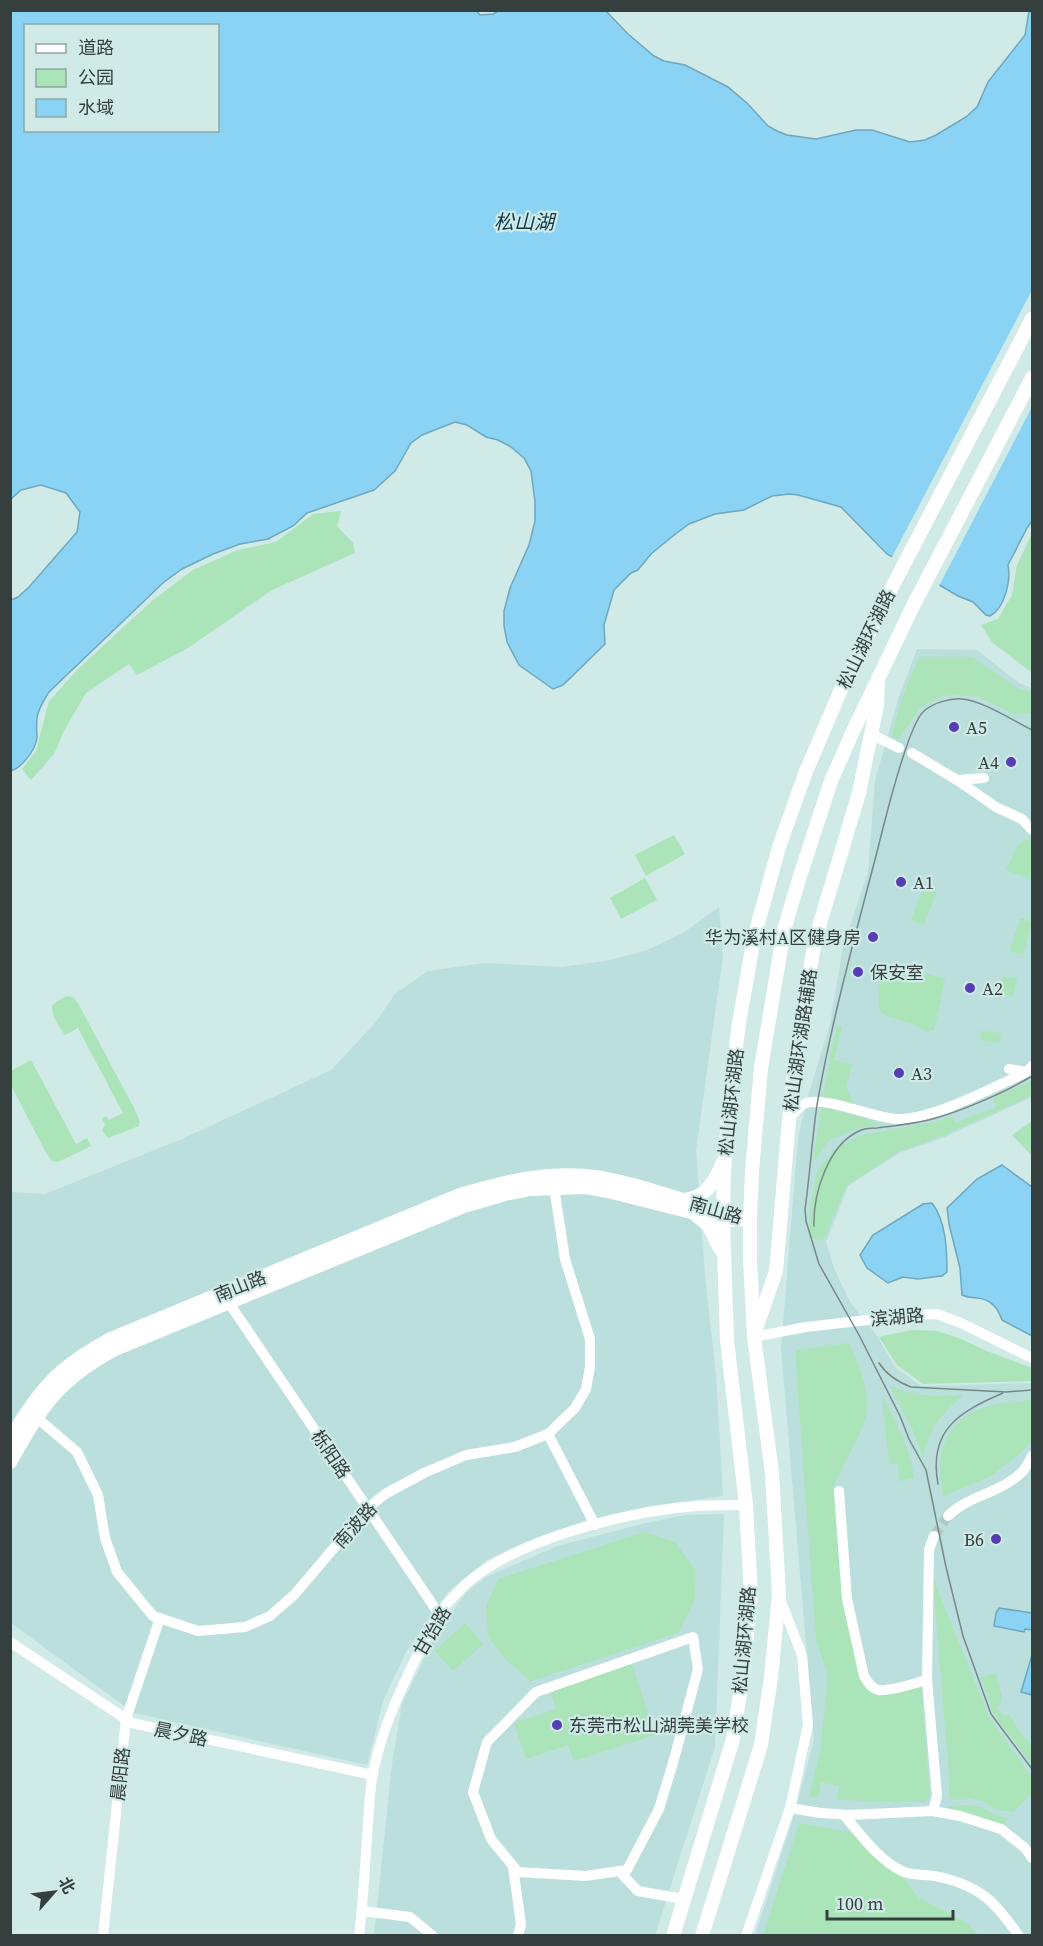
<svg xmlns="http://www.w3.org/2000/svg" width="1043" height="1946" font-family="'Source Serif 4','Noto Sans SC',serif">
  <rect width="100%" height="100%" fill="#cfeae7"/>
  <g fill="#bbdfdc">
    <path d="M917,649L977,650L1019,683L1032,688V1097L945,1137L899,1153L848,1186L826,1242L834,1268L850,1302L877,1336L895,1367L921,1386L1032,1383V1935L755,1936L796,1809L814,1739L781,1349L798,1139L806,1103L830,1024L843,947L868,872L875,781L898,699Z"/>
    <path d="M719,907L723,956L696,1150L705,1276L716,1376L723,1496L650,1506L584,1521L533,1539L488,1559L448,1592L406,1652L383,1701L367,1765L134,1713L11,1623V1192L45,1194L182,1139L331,1070L375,1023L395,994L428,971L485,963L561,967L605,961L645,951L683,933Z"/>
    <path d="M724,1514L715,1747L655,1935L374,1936L392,1764L402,1704L438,1630L467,1592L486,1577L557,1546L646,1523L685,1515Z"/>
  </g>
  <g fill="#aae4b8">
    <path d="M341,511L337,526L353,543L355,553L272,590L188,648L137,675L129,664L86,693L65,729L54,754L31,780L22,769L36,751L49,701L79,668L152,601L193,570L238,550L276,542L313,514Z"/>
    <path d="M1032,533V673L992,642L981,625L998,619L1012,595L1017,565Z"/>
    <path d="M919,657H972L1017,688L1032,692V714L1012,713L976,696L945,695L921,707L899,739L891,736L902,698Z"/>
    <path d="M674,835L685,854L646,876L635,855Z"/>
    <path d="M1027,839L1032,840V873L1030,879L1006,870L1017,847Z"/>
    <path d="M645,878L657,900L621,919L610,898Z"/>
    <path d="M924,886L937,891L924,925L911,920Z"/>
    <path d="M1020,918L1032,922L1023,955L1010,951Z"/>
    <path d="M887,965H893L945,979L934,1030L928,1032L912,1024L885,1015L880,1011C877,998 879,975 887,965Z"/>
    <path d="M1003,976L1017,979L1013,997L999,994Z"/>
    <path d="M67,996L73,997L79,1005L134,1108L140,1122L139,1126L108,1138L102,1130L105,1125L102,1118L106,1116L109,1120L123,1113L78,1028L65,1035C59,1026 52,1017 52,1006L56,1002Z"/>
    <path d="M837,1026L842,1027L834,1060L852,1064L846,1087L855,1107L822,1098Z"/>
    <path d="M981,1031L1001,1033L999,1043L980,1040Z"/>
    <path d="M31,1060L76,1144L87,1138L91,1146L58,1162L52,1161L45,1151L11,1085V1071Z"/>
    <path d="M1032,1081V1095L942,1136L898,1152L847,1185L824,1239H809V1214L817,1172L834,1149L861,1135L935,1122L951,1116L956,1123L996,1107L993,1098Z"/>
    <path d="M821,1107L861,1117L882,1124L859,1128L829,1140L813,1162Z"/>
    <path d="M1032,1121V1156L1012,1135Z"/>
    <path d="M912,1330L937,1331L956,1337L987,1351L1032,1368V1381L923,1384L897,1365L879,1337Z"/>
    <path d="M849,1343C860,1368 874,1397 863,1425C855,1447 841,1466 833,1489L842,1599L866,1687L921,1686L930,1795L925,1802L837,1800L839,1786L821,1782L818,1798L809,1796L820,1752L827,1685L828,1675L816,1639L795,1350Z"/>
    <path d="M889,1385C917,1398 933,1396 963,1395C940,1416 930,1426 923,1457L912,1428Z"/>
    <path d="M882,1396C896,1422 911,1449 914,1478L899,1481L898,1464H889Z"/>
    <path d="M1032,1400V1441L1018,1455L991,1476L943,1496C942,1485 939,1474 940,1463C945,1411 988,1402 1032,1400Z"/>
    <path d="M645,1532L675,1542L696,1571L694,1602L678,1633L531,1681L507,1661L488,1637L486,1606L498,1579Z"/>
    <path d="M933,1578L988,1715L1032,1777V1793L1013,1812L997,1810L983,1801L967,1798L949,1799V1777Z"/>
    <path d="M465,1623L483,1644L453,1671L435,1651Z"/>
    <path d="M632,1664L655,1735L574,1761L568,1745L526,1759L514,1723L556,1709L550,1690Z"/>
    <path d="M996,1673L1002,1698L1000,1705L997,1706L999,1712L1004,1715L1009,1714L1018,1729L1032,1746V1765L993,1713L981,1677Z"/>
    <path d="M966,1805L981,1807L996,1815L1009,1819L1000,1826L956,1813L947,1807Z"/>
    <path d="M799,1823L853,1833L903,1878L919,1898L967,1923L978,1935L763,1936Z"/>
  </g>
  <g fill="#8ad3f4" stroke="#70a7bd" stroke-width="1.5" fill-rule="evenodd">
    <path d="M476,10L480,15L493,14L500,10L606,11L628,34L654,56L664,61L685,65L728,87L748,104L768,126L777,131L787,135L816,139L856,130H872L910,142L925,140L936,135L966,117L977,107L988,82L1025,35L1029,11H1032V521L1027,528L1008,565C1011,580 1005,608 990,616L986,615L973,602L958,596L887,554L841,507L798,495L789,494L772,496L744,510L715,514L689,524L673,536L651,554L638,570L631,573L614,590L604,625L605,644L563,685L553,689L519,665L507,642L504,626V611L510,588L529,545L535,521V502L531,471L524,458L511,447L498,440L486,437L467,425L455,422L422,435L411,443L395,471L374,490L307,513L293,526L268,539L240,544L213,554L182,569L164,582L49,692C44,700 38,709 37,718C36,725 37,732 37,738C35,751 22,767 11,771V600L18,597L29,587L77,532L80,512L66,493L41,485L21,490L11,499V11ZM26,26H218V130H26Z"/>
    <path d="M1002,1165L1032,1187V1336L1002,1320C998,1308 991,1299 977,1298C971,1297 968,1298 962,1295L960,1268L949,1224L947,1208L977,1179Z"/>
    <path d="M932,1203C946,1221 947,1250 947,1272L942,1276L918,1279L903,1277L888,1283L867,1268L860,1255L873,1235L923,1204Z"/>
    <path d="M999,1608L1032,1613V1630L1025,1629L1024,1632L994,1626L996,1613Z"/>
    <path d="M1032,1655V1695L1021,1692Z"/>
  </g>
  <path fill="#cfeae7" d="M1032,290V407L938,588L891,559Z"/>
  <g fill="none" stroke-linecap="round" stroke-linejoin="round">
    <path stroke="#b0c8c5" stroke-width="10" stroke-dasharray="10 5" stroke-linecap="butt" d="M934,1536L948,1516"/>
    <g stroke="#fff" stroke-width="10">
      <path d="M871,734L899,748"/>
      <path d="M912,753L957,780L996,807L1022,819L1032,830"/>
      <path d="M957,780L984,778"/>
      <path d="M1009,1069L1027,1072"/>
      <path d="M789,1119C794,1113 799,1106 806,1103C826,1096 873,1118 897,1119C933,1120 994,1087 1027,1072L1032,1066"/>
      <path d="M226,1295L229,1303L439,1614"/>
      <path d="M754,1337L806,1327L911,1315L937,1314L961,1323L1032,1358"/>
      <path d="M36,1417L77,1452L98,1495L105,1538L117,1572L153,1616L198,1631L245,1627L270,1616L294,1595L368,1508L385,1494L424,1473L466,1455L515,1447L548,1434L575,1408L586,1389L590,1367V1339L565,1259L554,1187"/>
      <path d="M548,1434L595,1525"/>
      <path d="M839,1491L847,1599L864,1676C867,1681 871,1688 878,1690C889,1692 915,1683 927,1680"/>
      <path d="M948,1516C969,1495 1001,1493 1022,1472C1026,1468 1029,1461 1032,1456"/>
      <path d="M780,1599L802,1655L808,1725L790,1808L821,1813L849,1815L933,1811L960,1816L1001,1829L1025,1848L1032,1858"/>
      <path d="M693,1637L698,1669L673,1763L659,1809L627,1870L585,1876L518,1872L491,1839L473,1792L487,1742L536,1692Z"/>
      <path d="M10,1642L132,1723L373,1775"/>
      <path d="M933,1811L937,1796L927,1680L929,1550L934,1536"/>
      <path d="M844,1815C861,1835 879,1861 904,1872C915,1876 928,1874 940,1877C982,1887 995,1902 1019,1936"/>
      <path d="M513,1867L521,1924L518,1936"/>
      <path d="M619,1871L638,1891L683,1899"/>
      <path d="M362,1911L410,1917L433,1936"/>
      <path d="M103,1936L126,1719L160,1618"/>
      <path d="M359,1936C363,1902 365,1869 367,1836C369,1814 369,1790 374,1768C383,1727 401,1688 420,1650C426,1638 431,1625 439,1614C446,1603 457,1593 466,1584C516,1539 630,1511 696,1506C712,1505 729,1505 746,1505"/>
      <path d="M746,1936L790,1808"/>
    </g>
    <g stroke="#fff" stroke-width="14">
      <path d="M684,1200C705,1198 715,1182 722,1164"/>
      <path d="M696,1215L709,1226L721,1250"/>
      <path d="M757,1326L776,1271L789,1120L797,1045L815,940L859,793L877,705L878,685"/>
      <path d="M10,1440C39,1389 59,1367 111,1339L460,1195C501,1183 543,1172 586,1176C625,1180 665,1195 702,1206"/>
      <path d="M10,1462C42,1406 57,1380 115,1349L464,1206L505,1194L531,1189L585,1187L608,1191L723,1220L750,1219"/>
      <path d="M673,1936L733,1739L743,1674L751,1595L746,1505L727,1340L723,1220L724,1172L729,1103L739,1023L754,938L779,847L805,774L839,694L889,593L1032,319"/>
      <path d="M702,1936L761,1745L771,1677L779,1595L772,1473L754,1337L750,1259V1219L752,1171L761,1068L784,930L800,876L831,781L854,729L913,606L1032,378"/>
    </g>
    <g stroke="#778987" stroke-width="1.5">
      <path d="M1032,730C1014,721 981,700 962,699C950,698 933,703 924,711C908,724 884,824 878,848C856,933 832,1018 817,1105C812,1139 810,1174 805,1209L806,1221L819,1264L859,1335L900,1416L909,1439L926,1470L946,1567L963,1636L991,1714L1032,1769"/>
      <path d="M814,1226C813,1194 828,1145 859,1131C864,1128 871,1128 877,1128C896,1125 917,1124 936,1118C964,1110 1008,1091 1032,1076"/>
      <path d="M879,1363C886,1374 898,1382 911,1387L1006,1392L1032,1390"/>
      <path d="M938,1484C928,1430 959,1412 1003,1393"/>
    </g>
  </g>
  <g fill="#553db5" stroke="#cfeae7" stroke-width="2">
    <circle cx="954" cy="727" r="6"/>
    <circle cx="1011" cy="762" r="6"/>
    <circle cx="901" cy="882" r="6"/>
    <circle cx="873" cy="937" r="6"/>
    <circle cx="858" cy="972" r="6"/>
    <circle cx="970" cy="988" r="6"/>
    <circle cx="899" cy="1073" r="6"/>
    <circle cx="996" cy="1539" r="6"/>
    <circle cx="557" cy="1725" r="6"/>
  </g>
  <g text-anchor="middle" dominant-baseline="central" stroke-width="4.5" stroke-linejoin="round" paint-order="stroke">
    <g font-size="18" fill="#353f3e" stroke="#cfeae7">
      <text transform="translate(866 639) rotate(-64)">松山湖环湖路</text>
      <text transform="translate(800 1040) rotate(-82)">松山湖环湖路辅路</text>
      <text transform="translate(731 1102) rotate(-84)">松山湖环湖路</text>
      <text transform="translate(716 1210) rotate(16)">南山路</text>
      <text transform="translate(240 1286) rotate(-22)">南山路</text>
      <text transform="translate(897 1317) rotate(-5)">滨湖路</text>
      <text transform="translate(331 1454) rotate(56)">栎阳路</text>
      <text transform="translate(355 1525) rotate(-48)">南波路</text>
      <text transform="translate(432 1631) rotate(-59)">甘饴路</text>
      <text transform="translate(744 1640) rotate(-85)">松山湖环湖路</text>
      <text transform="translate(181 1734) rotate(12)">晨夕路</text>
      <text transform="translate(120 1774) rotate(-84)">晨阳路</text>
    </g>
    <g font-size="18" fill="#353f3e" stroke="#cfeae7" text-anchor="start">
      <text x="966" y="727">A5</text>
      <text x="999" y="762" text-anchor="end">A4</text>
      <text x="913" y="882">A1</text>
      <text x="861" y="937" text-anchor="end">华为溪村A区健身房</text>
      <text x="870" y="972">保安室</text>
      <text x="982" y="988">A2</text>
      <text x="911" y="1073">A3</text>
      <text x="984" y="1539" text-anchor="end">B6</text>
      <text x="569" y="1725">东莞市松山湖莞美学校</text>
    </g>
    <g font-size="20" font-style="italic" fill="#0e3a4b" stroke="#cfeae7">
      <text x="524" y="222">松山湖</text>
    </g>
  </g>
  <rect width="1043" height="1946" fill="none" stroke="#353f3e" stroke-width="24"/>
  <rect x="24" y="24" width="195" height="108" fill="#cfeae7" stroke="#91a6a3" stroke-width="1.5"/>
  <rect x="36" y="44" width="30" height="9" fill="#ffffff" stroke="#91a6a3" stroke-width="1.5"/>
  <text x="78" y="54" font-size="18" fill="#353f3e">道路</text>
  <rect x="36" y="69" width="30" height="18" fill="#aae4b8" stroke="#91a6a3" stroke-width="1.5"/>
  <text x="78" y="84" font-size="18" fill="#353f3e">公园</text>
  <rect x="36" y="99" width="30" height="18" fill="#8ad3f4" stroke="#91a6a3" stroke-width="1.5"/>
  <text x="78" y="114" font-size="18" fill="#353f3e">水域</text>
  <g transform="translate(54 1892) rotate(62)" stroke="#cfeae7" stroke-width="4.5" paint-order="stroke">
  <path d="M0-4.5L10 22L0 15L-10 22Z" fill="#353f3e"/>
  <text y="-9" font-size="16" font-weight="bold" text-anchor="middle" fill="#353f3e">北</text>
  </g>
  <path d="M827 1910v9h126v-9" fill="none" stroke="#353f3e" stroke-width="3"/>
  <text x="836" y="1910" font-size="18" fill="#353f3e" stroke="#cfeae7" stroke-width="4.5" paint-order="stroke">100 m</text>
</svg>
